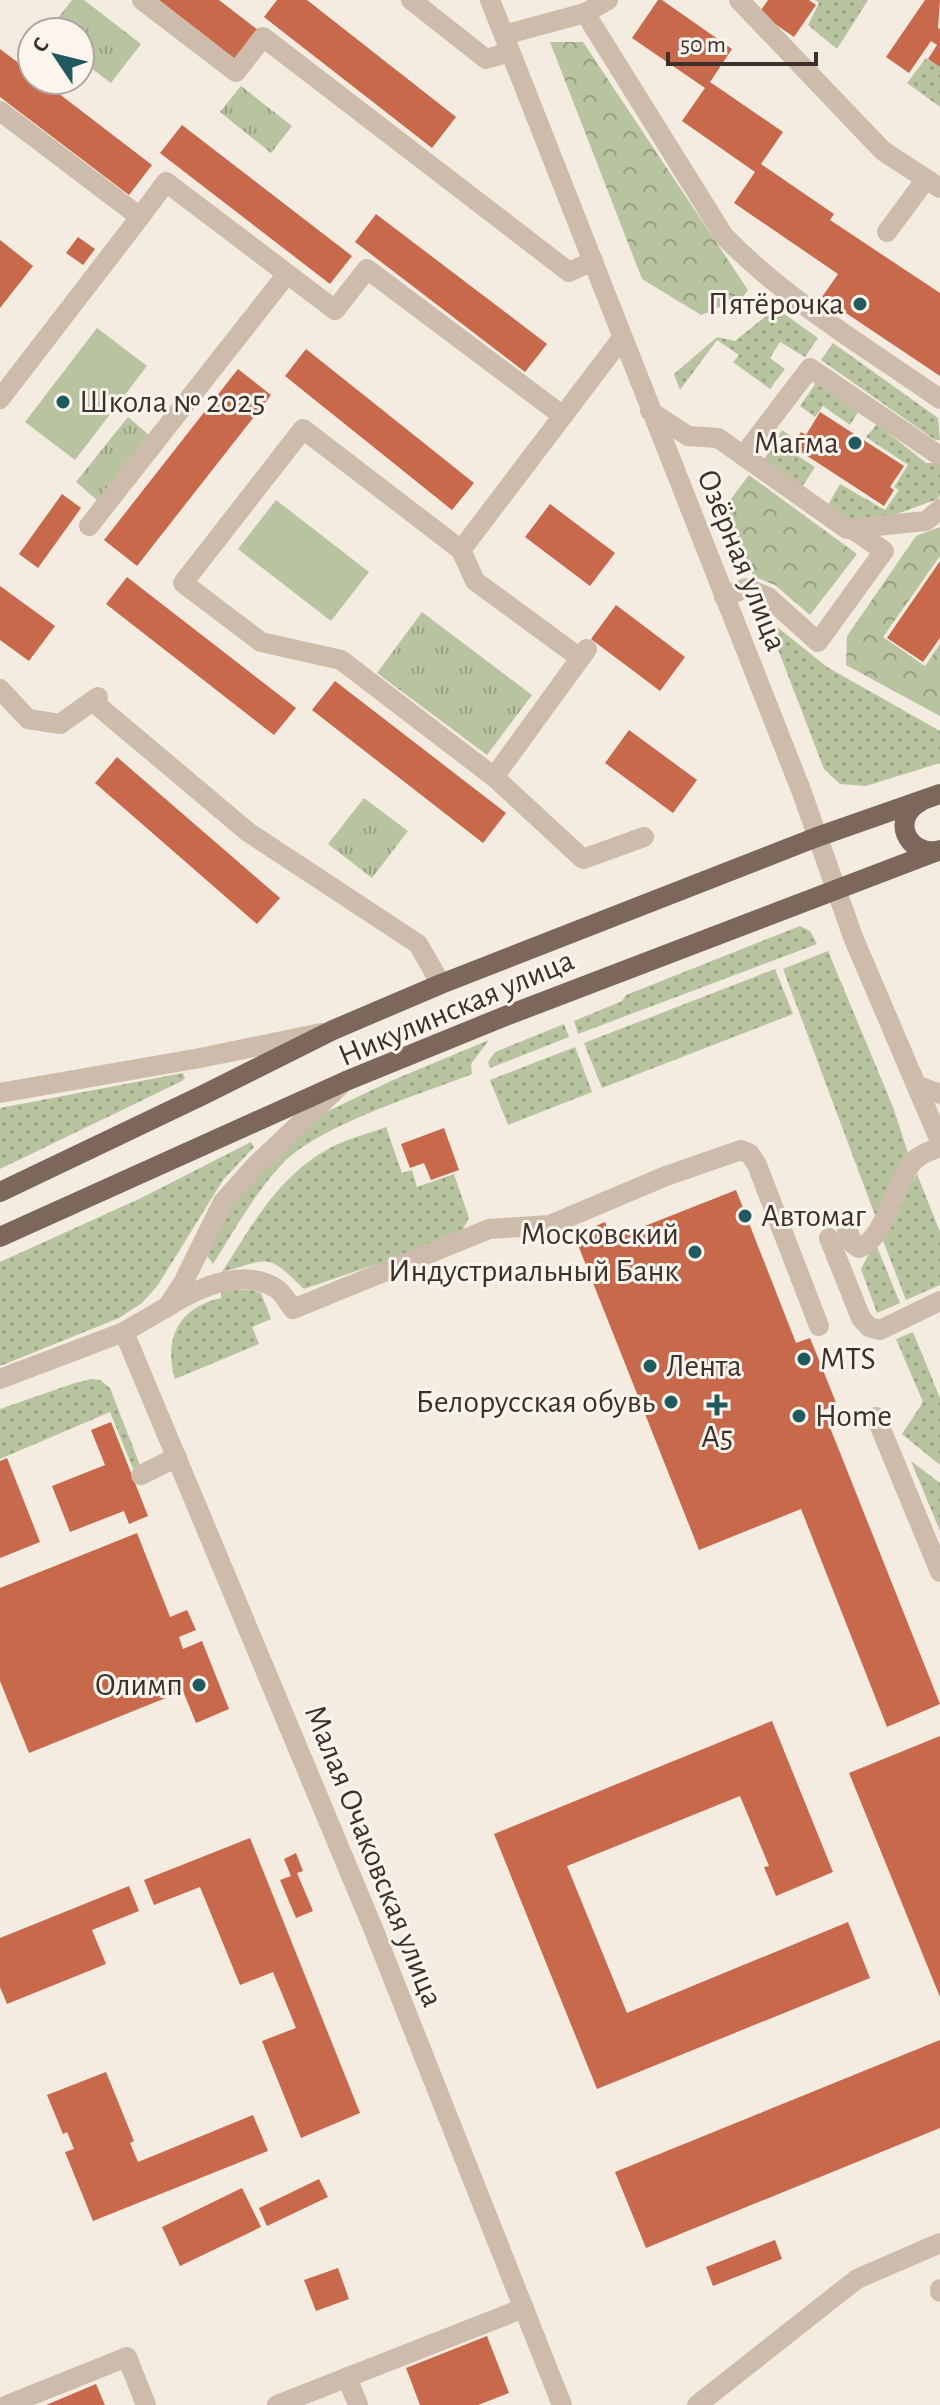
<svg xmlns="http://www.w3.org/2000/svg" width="940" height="2405" font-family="'Alegreya Sans',sans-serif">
  <defs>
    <pattern id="grass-dots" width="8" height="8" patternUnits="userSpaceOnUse" patternTransform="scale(2)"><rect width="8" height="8" fill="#b8c4a0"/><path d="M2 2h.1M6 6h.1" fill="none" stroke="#97a083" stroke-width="1.8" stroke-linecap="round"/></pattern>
    <pattern id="forest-crowns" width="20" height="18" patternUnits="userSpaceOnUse" patternTransform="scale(2)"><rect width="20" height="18" fill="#b8c4a0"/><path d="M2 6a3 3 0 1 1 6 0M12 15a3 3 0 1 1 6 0" fill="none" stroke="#97a083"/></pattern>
    <pattern id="park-tufts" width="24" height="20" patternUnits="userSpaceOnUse" patternTransform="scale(2)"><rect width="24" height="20" fill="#b8c4a0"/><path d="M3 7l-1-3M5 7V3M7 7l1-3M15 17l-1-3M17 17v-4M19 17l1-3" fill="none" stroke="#97a083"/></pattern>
  </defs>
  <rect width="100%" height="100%" fill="#f4ebe1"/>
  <g fill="url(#grass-dots)">
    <path d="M815,0H868L837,49L808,25L819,3Z"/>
    <path d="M926,58L940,67V107L907,83Z"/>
    <path d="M776,308L818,338L805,357L780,342L770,358L785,369L770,389L733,362L739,355L717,340L680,390L674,374L717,337L735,341Z"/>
    <path d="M833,343L938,418L940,440H935L821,360Z"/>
    <path d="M818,380L860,409L850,425L823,406L815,417L800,406Z"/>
    <path d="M877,424L926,463H940V495L938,499L894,515L851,520L828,505L840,484L885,510L899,490L894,487L908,465L866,437Z"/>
    <path d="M782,430L793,438L787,449L815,467L800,490L762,463Z"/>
    <path d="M766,618L827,667L940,731V763L866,786L840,784L824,769Z"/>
    <path d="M800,926L810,931L817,944L578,1034L574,1021L622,1001L626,995Z"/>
    <path d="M828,951L893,1107L908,1153L876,1218L783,969Z"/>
    <path d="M775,969L793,1014L602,1088L584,1043Z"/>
    <path d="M564,1024L569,1037L490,1068L488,1062L495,1052Z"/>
    <path d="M489,1040L471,1064L472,1074C421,1094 320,1125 283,1163C255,1192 235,1230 213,1264L205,1253L209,1230L299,1125L393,1080Z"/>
    <path d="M575,1047L592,1092L508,1125L490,1080Z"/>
    <path d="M183,1073L185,1078L182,1081L0,1169V1108Z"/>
    <path d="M386,1127L402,1173L412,1170L417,1187L454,1174L469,1218L459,1236L304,1289C266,1252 271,1259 222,1272C253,1223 283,1169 338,1144C353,1137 370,1133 386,1127Z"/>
    <path d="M251,1142L254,1147L223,1180L158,1285L142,1303L119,1318L0,1366V1262L139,1199Z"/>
    <path d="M917,1174L940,1232V1285L906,1300L880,1233Z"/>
    <path d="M875,1242L900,1303L877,1313L861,1269Z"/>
    <path d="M221,1289L253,1290L261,1293L271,1319L252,1327L259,1344L175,1379C163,1339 179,1307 221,1298Z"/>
    <path d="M913,1332L940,1398V1465L902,1434L923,1402L896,1339Z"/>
    <path d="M92,1379L100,1380L110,1388L143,1473L136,1476L110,1412L0,1459V1409L75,1383Z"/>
    <path d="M911,1461L940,1483V1531Z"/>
  </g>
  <g fill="url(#forest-crowns)">
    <path d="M550,42H583L748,290L743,297L701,315L642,279Z"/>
    <path d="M749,475L857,554L810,615L775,585L753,576L725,507Z"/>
    <path d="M940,527V556L883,637L925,666L940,644V716L846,665L847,636L916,536Z"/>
  </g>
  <g fill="url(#park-tufts)">
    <path d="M72,0H84L141,44L111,83L80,60V32H47Z"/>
    <path d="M241,86L292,126L271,153L220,112Z"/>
    <path d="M128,417L150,436L98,501L76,482Z"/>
    <path d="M422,612L532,695L487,755L377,673Z"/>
    <path d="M364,798L408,831L372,878L328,844Z"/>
  </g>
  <g fill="#b8c4a0">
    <path d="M97,328L147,366L75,460L25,422Z"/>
    <path d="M276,500L369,572L331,621L238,549Z"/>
  </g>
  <g fill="#c8694b">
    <path d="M159,0H219L258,30L235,59Z"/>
    <path d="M277,0H307L456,117L432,148L264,17Z"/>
    <path d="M658,0H662L732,49L710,82L783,132L761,164L834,214L830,220L940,293V376L822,297L838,274L734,203L755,172L682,121L705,88L632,38Z"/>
    <path d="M768,0H809L816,5L794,37L759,13Z"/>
    <path d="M925,0H940L938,28L940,29V67L928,59L937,45L931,41L909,73L886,57Z"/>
    <path d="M0,49L32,73V80H41L152,165L129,195L0,97Z"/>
    <path d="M182,125L352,256L330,284L160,153Z"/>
    <path d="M376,214L547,344L525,372L355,242Z"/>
    <path d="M78,237L95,249L83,265L66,253Z"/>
    <path d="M0,240L33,266L0,308Z"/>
    <path d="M306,349L474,483L452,510L285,376Z"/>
    <path d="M238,369L271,395L137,566L104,540Z"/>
    <path d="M820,412L904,466L890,487L894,490L884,506L792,446L801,432L806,435Z"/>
    <path d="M62,494L81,508L38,568L19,554Z"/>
    <path d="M550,504L615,553L590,586L525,537Z"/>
    <path d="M940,561V638L923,662L887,638Z"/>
    <path d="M127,577L296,708L274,735L106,604Z"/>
    <path d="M0,586L55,626L29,661L0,640Z"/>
    <path d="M616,605L685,657L660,691L591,639Z"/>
    <path d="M335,681L506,813L483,843L312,710Z"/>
    <path d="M629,730L697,780L673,813L605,763Z"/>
    <path d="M117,757L280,898L257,924L95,783Z"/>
    <path d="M444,1128L459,1170L431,1180L424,1163L410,1168L401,1144Z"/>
    <path d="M736,1190L796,1343L810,1338L837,1405L823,1410L940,1704L887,1727L801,1509L699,1550L574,1235L605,1222L612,1239Z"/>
    <path d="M111,1422L148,1516L129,1524L124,1511L70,1532L52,1486L105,1465L91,1430Z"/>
    <path d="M7,1458L40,1542L0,1558V1461Z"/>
    <path d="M137,1533L170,1617L187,1610L196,1630L179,1637L183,1649L202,1641L229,1709L196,1723L183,1691L29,1753L0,1681V1588Z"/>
    <path d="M772,1721L833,1872L776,1896L764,1867L769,1866L740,1796L567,1866L627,2013L848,1922L870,1978L597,2089L494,1834Z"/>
    <path d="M940,1736V1997L849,1773Z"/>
    <path d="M250,1838L360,2113L301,2138L262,2041L296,2028L273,1972L240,1985L200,1887L154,1905L144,1880Z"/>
    <path d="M296,1853L303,1871L297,1873L313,1911L296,1918L280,1880L291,1876L284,1859Z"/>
    <path d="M129,1886L139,1911L92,1930L106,1964L7,2004L0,1987V1938Z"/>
    <path d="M940,2040V2128L646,2248L615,2172Z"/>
    <path d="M106,2072L134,2141L130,2143L138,2162L253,2115L268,2151L93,2221L65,2152L74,2149L67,2132L63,2134L47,2095Z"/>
    <path d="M319,2179L328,2197L267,2226L259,2208Z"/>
    <path d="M242,2188L261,2227L180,2266L162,2227Z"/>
    <path d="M775,2240L782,2259L713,2286L706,2267Z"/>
    <path d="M338,2268L349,2299L316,2311L304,2280Z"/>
    <path d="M487,2336L509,2393L478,2405H420L406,2368Z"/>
    <path d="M96,2384L105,2405H46Z"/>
  </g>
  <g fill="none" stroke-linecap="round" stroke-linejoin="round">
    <g stroke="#cdbbac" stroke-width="20">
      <path d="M142,0L236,72L263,37L569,272L593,261"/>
      <path d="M411,0L486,59L510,52"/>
      <path d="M490,0L801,790L853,937L940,1141"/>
      <path d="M739,0L883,151L940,188"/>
      <path d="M585,13L724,236C786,300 867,348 940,399"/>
      <path d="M504,35L585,13L608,0"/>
      <path d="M0,111L140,217L166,182L335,310L367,269L563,416"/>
      <path d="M887,232L926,179"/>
      <path d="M0,399L140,217"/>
      <path d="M650,411L688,436L718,438L847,529L926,521L940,509"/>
      <path d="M743,456L810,368L940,456"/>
      <path d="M89,526L287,274"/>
      <path d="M461,550L622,338"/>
      <path d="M724,597L746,588L768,597L818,642L884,551L851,528"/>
      <path d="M587,649L494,777L583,859L644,837"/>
      <path d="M0,689L28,719L60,724L98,697L97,705L248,832L418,944L441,984"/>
      <path d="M494,777L341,660L261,642L183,583L303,429L461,550L475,581L580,658"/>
      <path d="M916,1085L940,1094"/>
      <path d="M0,1093L200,1058L321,1033"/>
      <path d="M847,1229L853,1244L859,1248C887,1239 896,1174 917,1158C923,1153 933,1150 940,1147"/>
      <path d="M829,1238L861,1318L869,1327L880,1330L940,1301"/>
      <path d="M167,1307C196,1289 243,1266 277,1289C283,1293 288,1303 293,1309L489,1229L550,1225L666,1176L741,1150L750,1154L757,1165L819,1326"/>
      <path d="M124,1332L375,1933L562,2405"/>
      <path d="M0,1379L124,1332L167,1307L183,1283L223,1202L257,1164L341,1085"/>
      <path d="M876,1417L940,1572"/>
      <path d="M141,1475L177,1457"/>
      <path d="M940,2289V2292"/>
      <path d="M347,2377L358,2405"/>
      <path d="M7,2405L127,2357L146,2405"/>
      <path d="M277,2405L524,2308"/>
      <path d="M697,2405L857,2279L940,2243"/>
    </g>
    <g stroke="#7d675c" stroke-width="20">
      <path d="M920,802C891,818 906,855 938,851"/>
      <path d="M0,1192L203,1095L333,1030L441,984L817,837L940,794"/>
      <path d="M0,1237L346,1081L503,1017L940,850"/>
    </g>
  </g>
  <g fill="#1f5a5e" stroke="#fbf5ee" stroke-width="3">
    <circle cx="860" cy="304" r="8"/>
    <circle cx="63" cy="402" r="8"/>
    <circle cx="855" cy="443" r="8"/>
    <circle cx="745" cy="1216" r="8"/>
    <circle cx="695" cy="1252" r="8"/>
    <circle cx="804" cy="1359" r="8"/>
    <circle cx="650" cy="1366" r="8"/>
    <circle cx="671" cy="1402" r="8"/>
    <path d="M713 1393h8v8h8v8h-8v8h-8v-8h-8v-8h8z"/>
    <circle cx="799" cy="1416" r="8"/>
    <circle cx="199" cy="1685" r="8"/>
  </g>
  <g text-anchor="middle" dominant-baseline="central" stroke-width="6" stroke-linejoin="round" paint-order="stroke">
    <g font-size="32" fill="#3b302b" stroke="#fbf5ee" text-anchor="end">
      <text x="844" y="304">Пятёрочка</text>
      <text x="79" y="402" text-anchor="start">Школа № 2025</text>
      <text x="839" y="443">Магма</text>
      <text x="761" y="1216" text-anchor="start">Автомаг</text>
      <text x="679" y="1234">Московский<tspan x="679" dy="37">Индустриальный Банк</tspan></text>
      <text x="820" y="1359" text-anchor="start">MTS</text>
      <text x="666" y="1366" text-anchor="start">Лента</text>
      <text x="655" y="1402">Белорусская обувь</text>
      <text x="815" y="1416" text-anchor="start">Home</text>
      <text x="717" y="1437" text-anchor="middle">А5</text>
      <text x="183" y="1685">Олимп</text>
    </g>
    <g font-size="32" fill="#3b302b" stroke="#fbf5ee">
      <text transform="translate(742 560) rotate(68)">Озёрная улица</text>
      <text transform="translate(456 1008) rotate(-23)">Никулинская улица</text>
      <text transform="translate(374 1856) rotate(68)">Малая Очаковская улица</text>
    </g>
  </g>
  <g transform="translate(56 56) rotate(305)"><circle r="38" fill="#fbf5ee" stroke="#aea6a0" stroke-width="2"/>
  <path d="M0-6L14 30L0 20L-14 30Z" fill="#1f5a5e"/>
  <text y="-12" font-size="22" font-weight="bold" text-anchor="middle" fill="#3b302b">С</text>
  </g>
  <path d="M668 52v12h148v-12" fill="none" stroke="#3b302b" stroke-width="4"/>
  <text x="680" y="52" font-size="24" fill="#3b302b" stroke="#fbf5ee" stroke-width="6" paint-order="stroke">50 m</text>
</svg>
